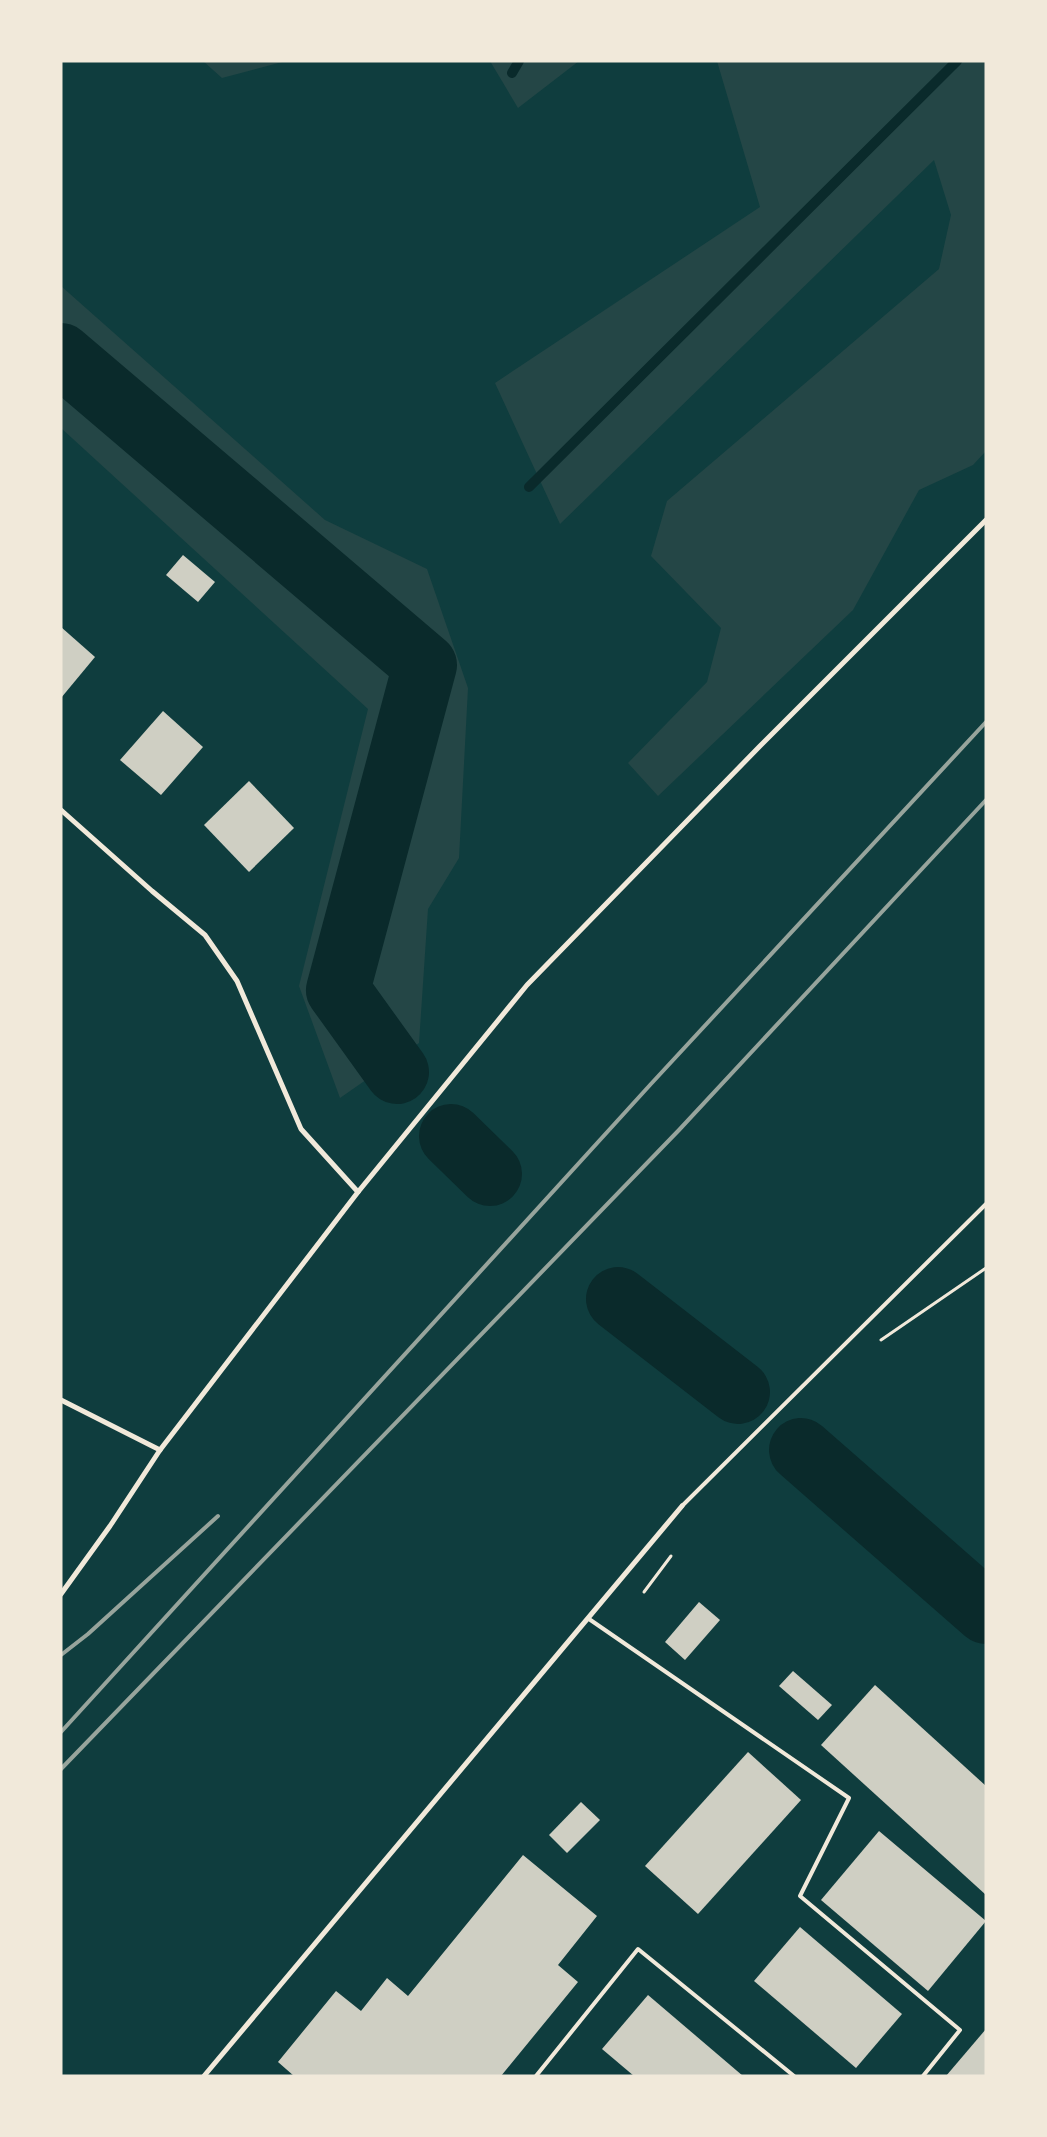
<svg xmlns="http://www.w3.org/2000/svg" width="1047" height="2137" font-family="'Source Sans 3',sans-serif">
  <rect width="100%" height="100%" fill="#0f3d3e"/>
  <g fill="#244646">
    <path d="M203,61H286L222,78Z"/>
    <path d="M490,61H579L518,108Z"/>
    <path d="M717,61H986V451L973,465L919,490L853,610L658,796L628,763L707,682L721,628L651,556L667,501L939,269L951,215L934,160L560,524L495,383L760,207Z"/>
    <path d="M61,286L325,520L427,569L468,688L459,858L428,909L419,1043L340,1098L299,986L368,709L61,428Z"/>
  </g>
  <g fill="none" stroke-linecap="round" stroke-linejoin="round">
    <g stroke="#0a2a2b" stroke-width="10">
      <path d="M512,73L519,61"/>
      <path d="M529,487L957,61"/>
    </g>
    <g stroke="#0a2a2b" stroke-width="64">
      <path d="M61,355L425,665L338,990L397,1072"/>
      <path d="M451,1136L490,1174"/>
      <path d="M618,1299L738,1392"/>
      <path d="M801,1450L986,1612"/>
    </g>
  </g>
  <g fill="#cfcfc3">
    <path d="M183,555L215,582L198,602L166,575Z"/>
    <path d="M61,627L95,657L61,698Z"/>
    <path d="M163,711L203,747L161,795L120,760Z"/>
    <path d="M249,781L294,828L249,872L204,825Z"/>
    <path d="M699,1602L720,1620L685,1660L665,1642Z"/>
    <path d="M793,1671L832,1705L818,1720L779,1686Z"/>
    <path d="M875,1685L986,1786V1895L821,1745Z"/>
    <path d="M748,1752L801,1800L698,1914L645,1866Z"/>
    <path d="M581,1802L600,1820L567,1853L549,1835Z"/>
    <path d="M879,1831L986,1921L928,1991L821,1900Z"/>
    <path d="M523,1855L597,1916L558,1965L578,1982L501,2076H294L278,2062L336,1991L361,2011L387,1978L408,1996Z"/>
    <path d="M800,1927L902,2014L856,2068L754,1981Z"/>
    <path d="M648,1995L743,2076H634L602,2049Z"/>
    <path d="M986,2029V2076H946Z"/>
  </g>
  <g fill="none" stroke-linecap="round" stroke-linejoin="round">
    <g stroke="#f1e9da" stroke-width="3">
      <path d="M881,1340L986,1268"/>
      <path d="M644,1592L671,1556"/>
    </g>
    <g stroke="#f1e9da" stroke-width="4">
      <path d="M682,1506L986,1204"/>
      <path d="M589,1619L849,1798L800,1896L960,2030L923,2076"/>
      <path d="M536,2076L638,1949L794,2076"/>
    </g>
    <g stroke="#f1e9da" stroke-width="5">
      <path d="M61,810L152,891L205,935L237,981L301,1129L358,1192"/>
      <path d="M61,1400L160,1450"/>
      <path d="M61,1594L110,1526L160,1450L358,1192L527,985L760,746L986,520"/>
      <path d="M204,2076L682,1506"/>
    </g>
    <g stroke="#97a49c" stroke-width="4">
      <path d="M61,1655L88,1634L218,1516"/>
      <path d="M61,1732L650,1085L986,722"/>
      <path d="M61,1769L679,1130L986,800"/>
    </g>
  </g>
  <rect width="1047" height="2137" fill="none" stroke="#f1e9da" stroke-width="125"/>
</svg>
